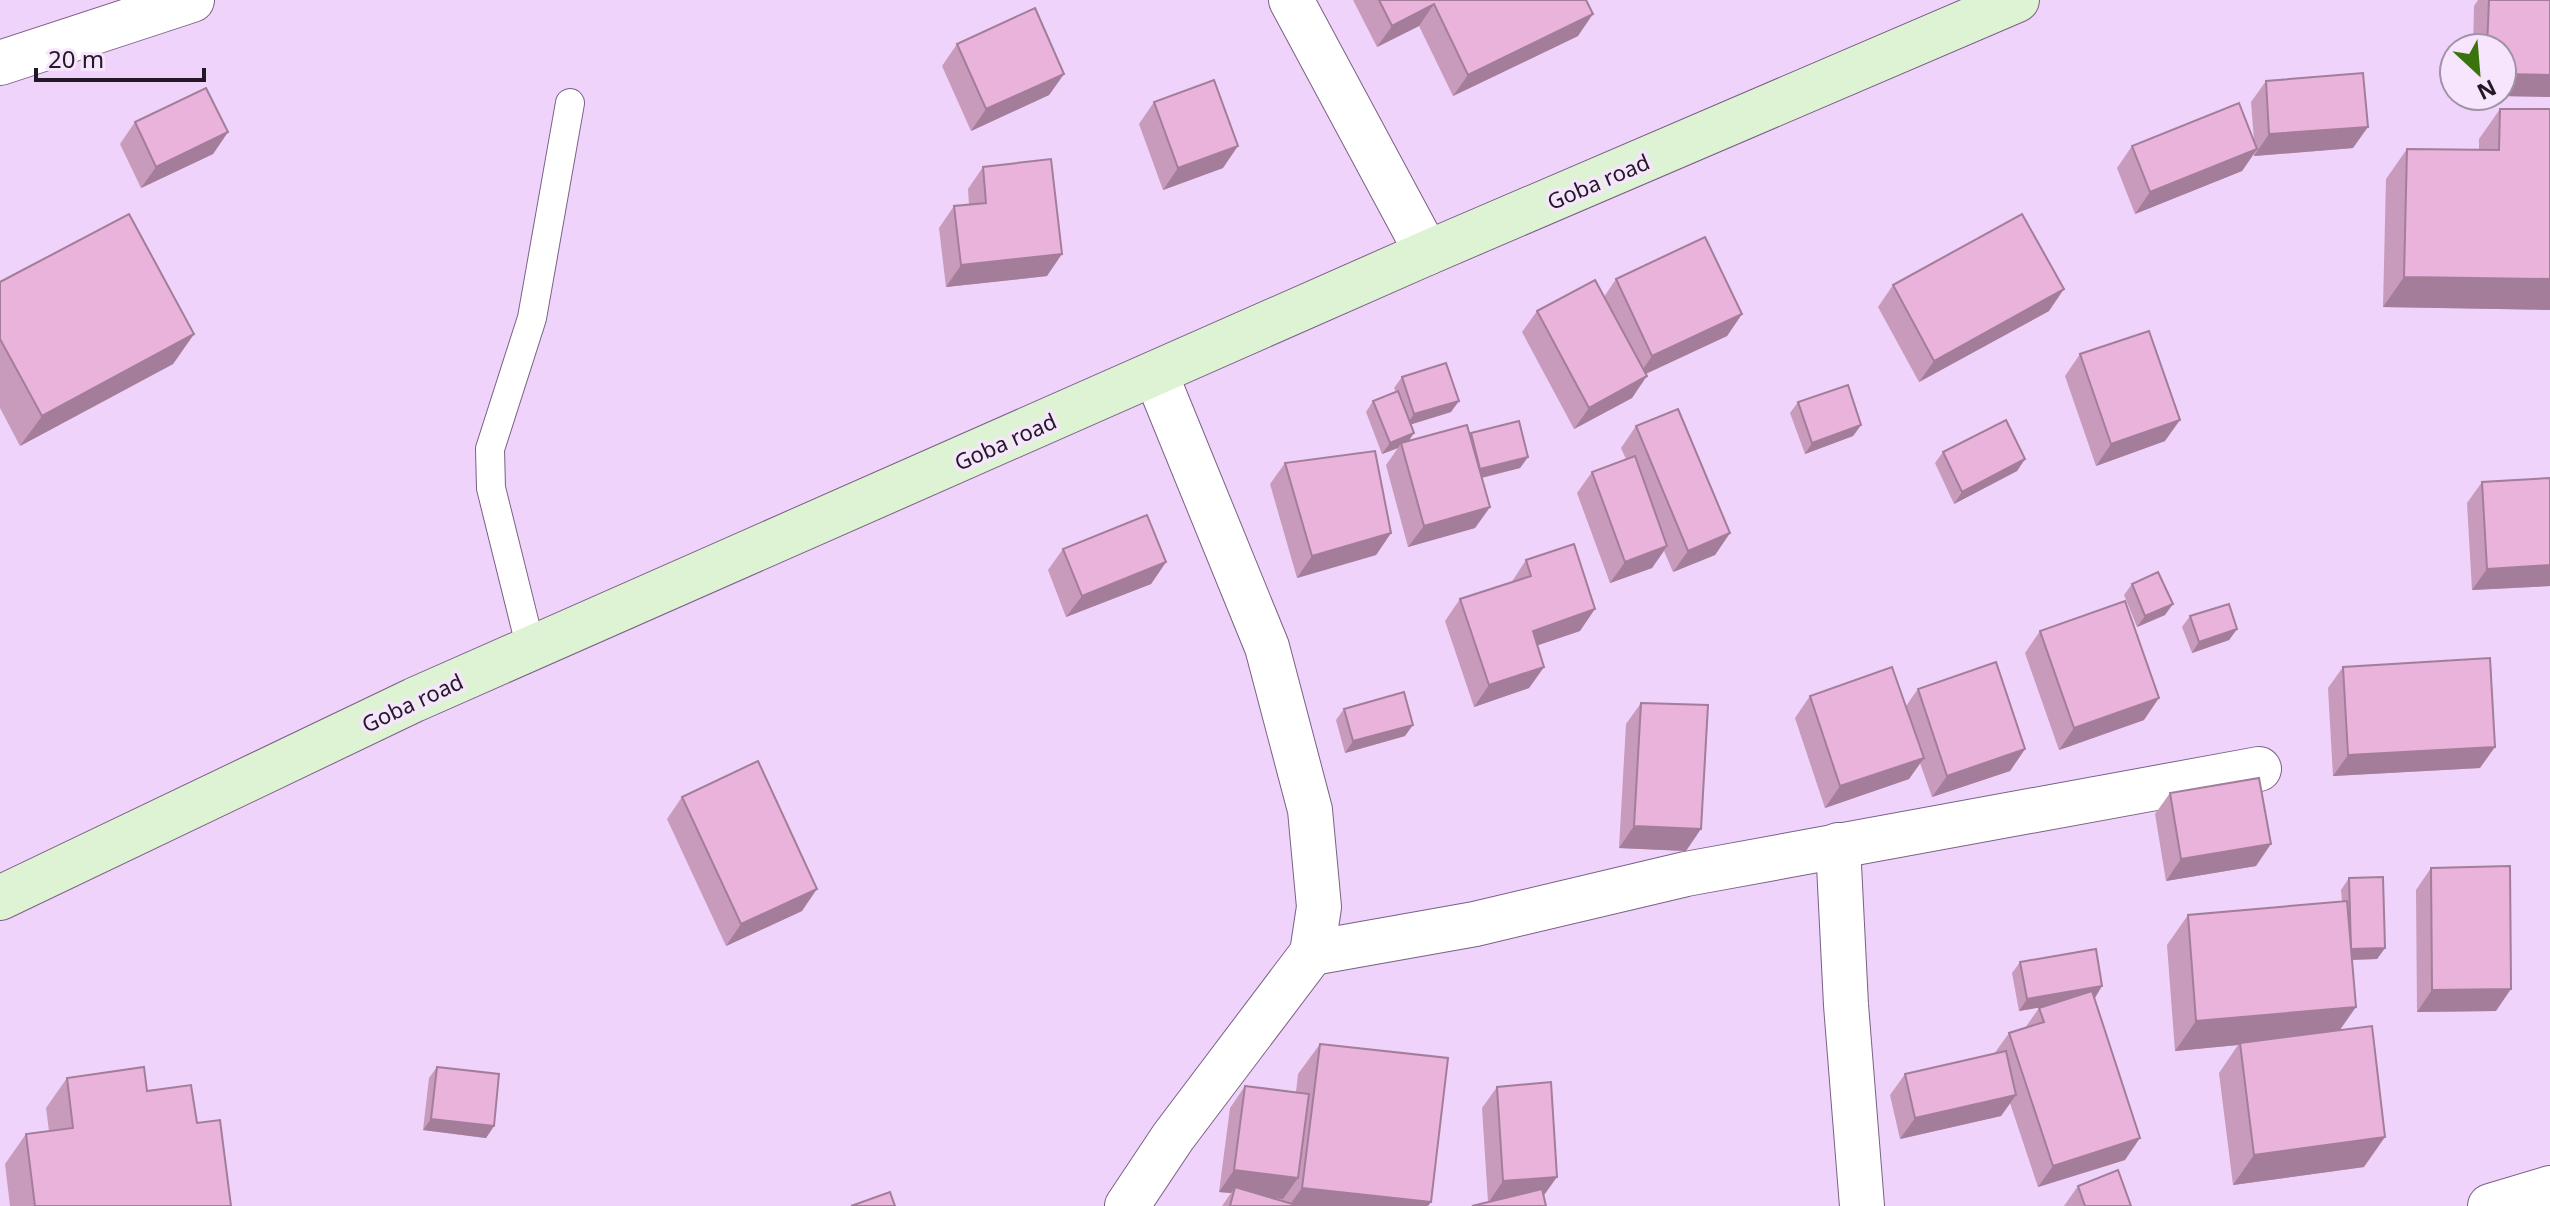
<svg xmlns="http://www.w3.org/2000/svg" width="2550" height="1206" font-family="'Noto Sans',sans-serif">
  <rect width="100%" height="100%" fill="#efd3fa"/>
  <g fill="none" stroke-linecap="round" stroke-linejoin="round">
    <defs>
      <path id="lane" d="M531,649L491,488L490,449L532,318L570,103"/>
      <g id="street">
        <path d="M1291,0L1427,253"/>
        <path d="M0,63L192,0"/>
        <path d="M1838,845L1846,1005L1862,1206"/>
        <path d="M1312,953L1475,924L1686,874L2259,769"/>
        <path d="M1127,1206L1173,1137L1312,953L1319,907L1310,810L1267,647L1156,375"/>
        <path d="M2490,1206L2550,1188"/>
      </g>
      <path id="secondary" d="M0,898L414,700L1427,253L2017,0"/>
    </defs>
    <use href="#lane" stroke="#796183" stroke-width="30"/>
    <use href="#street" stroke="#796183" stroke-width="46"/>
    <use href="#secondary" stroke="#796183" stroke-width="46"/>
    <use href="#lane" stroke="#fff" stroke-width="28"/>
    <use href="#street" stroke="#fff" stroke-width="44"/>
    <use href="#secondary" stroke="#def3d3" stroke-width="44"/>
  </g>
  <g fill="#c89abc">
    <path d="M1353,0H1586L1578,36L1453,96L1419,26L1377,47Z"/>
    <path d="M2478,0H2550V97L2499,96L2502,48H2473L2474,6Z"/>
    <path d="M957,44L1064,74L1049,95L971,131L942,66Z"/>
    <path d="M2266,81L2353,148L2254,156V154L2242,171L2135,214L2117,168L2132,146L2254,140L2251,102Z"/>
    <path d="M1154,102L1223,168L1163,190L1139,124Z"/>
    <path d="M2500,109H2550V310L2383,307L2386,179L2407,149H2479V139Z"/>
    <path d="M135,122L228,132L213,154L141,188L120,144Z"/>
    <path d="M983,167L1047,276L946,287L939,228L954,206L969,205L968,189Z"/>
    <path d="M1616,279L1742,314L1727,336L1645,374L1632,398L1574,429L1522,332L1537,311L1604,297Z"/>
    <path d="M0,282L194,334L173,364L20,446L0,408Z"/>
    <path d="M1893,285L2049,311L1919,382L1878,307Z"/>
    <path d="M2080,354L2165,441L2096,466L2065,376Z"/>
    <path d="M1402,377L1451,412L1411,424L1414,433L1408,441L1470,436L1471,433L1528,457L1520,468L1482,478L1490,507L1475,528L1408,547L1386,465L1398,448L1382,454L1366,412L1373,401L1396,392L1394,388Z"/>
    <path d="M1798,402L1861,425L1853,436L1805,454L1790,413Z"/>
    <path d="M1636,426L1730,533L1715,555L1673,572L1664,551L1652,568L1610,583L1577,493L1592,472L1626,459L1621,448Z"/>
    <path d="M1943,452L2025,459L2017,471L1954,504L1935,463Z"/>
    <path d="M1285,463L1391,533L1376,555L1297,578L1270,484Z"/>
    <path d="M2550,478V586L2472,590L2467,503L2482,482Z"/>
    <path d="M1063,549L1166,562L1151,584L1066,617L1048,570Z"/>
    <path d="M1526,560L1580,631L1537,645L1544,667L1529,688L1474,707L1445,621L1460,599L1511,583Z"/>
    <path d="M2132,584L2165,615L2137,627L2124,595Z"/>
    <path d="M2190,616L2237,629L2229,640L2192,653L2182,627Z"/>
    <path d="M2040,631L2144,720L2059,750L2025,653Z"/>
    <path d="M2343,667L2480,768L2333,776L2328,688Z"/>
    <path d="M1918,689L2025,749L2010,771L1932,797L1920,763L1909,779L1825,808L1795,718L1810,696L1906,706Z"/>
    <path d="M1641,703L1686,851L1619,848L1626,724Z"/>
    <path d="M1344,709L1405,736L1345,753L1336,720Z"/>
    <path d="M2170,793L2256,866L2166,881L2155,814Z"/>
    <path d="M682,797L802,911L726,946L667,819Z"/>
    <path d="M2431,868L2496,1011L2417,1012L2416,890Z"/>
    <path d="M2349,878L2385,948L2377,959L2352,960L2340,1030L2364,1167L2233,1185L2219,1073L2238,1045L2175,1051L2167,945L2188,915L2342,902L2341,890Z"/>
    <path d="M2020,962L2094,998L2125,1160L2038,1187L2010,1103L2001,1116L1900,1139L1890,1095L1905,1074L1994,1054L2009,1033L2025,1028L2039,1008L2047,1006L2019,1011L2012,973Z"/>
    <path d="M1320,1044L1431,1202L1428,1206H1222L1231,1193L1219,1192L1230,1108L1245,1086L1296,1092L1298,1074Z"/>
    <path d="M437,1067L494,1126L486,1138L423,1130L429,1078Z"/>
    <path d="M67,1078L147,1091L197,1123L231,1206H10L5,1164L26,1134L49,1131L46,1108Z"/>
    <path d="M1497,1087L1544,1196L1488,1202L1482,1108Z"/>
    <path d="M2078,1186L2131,1206H2064Z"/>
  </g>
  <g fill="#a37d99">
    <path d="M1434,4L1419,26L1377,47L1392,26Z"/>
    <path d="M1593,14L1578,36L1453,96L1468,75Z"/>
    <path d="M1064,74L1049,95L971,131L986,109Z"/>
    <path d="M2502,74L2550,75V97L2499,96H2502Z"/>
    <path d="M2368,127L2353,148L2254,156L2269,134Z"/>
    <path d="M228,132L213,154L141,188L156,167Z"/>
    <path d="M1238,146L1223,168L1163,190L1178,168Z"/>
    <path d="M2257,149L2242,171L2135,214L2150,192Z"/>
    <path d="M1062,254L1047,276L946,287L961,265Z"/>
    <path d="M2404,277L2550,279V310L2383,307Z"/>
    <path d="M2064,289L2049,311L1919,382L1934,361Z"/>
    <path d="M1742,314L1727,336L1637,378L1652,356Z"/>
    <path d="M194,334L173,364L20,446L42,416Z"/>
    <path d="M1647,376L1632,398L1574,429L1589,408Z"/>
    <path d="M1459,401L1451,412L1406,426L1414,414Z"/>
    <path d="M2180,420L2165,441L2096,466L2111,444Z"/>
    <path d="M1861,425L1853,436L1805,454L1812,443Z"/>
    <path d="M1414,433L1406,445L1401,443L1398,448L1382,454L1390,443Z"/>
    <path d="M1528,457L1520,468L1472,480L1480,469Z"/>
    <path d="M2025,459L2017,471L1954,504L1962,492Z"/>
    <path d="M1490,507L1475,528L1408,547L1424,526Z"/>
    <path d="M1391,533L1376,555L1297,578L1312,556Z"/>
    <path d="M1730,533L1715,555L1673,572L1688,551Z"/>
    <path d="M1667,546L1652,568L1610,583L1625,562Z"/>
    <path d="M1166,562L1151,584L1066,617L1082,596Z"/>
    <path d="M2550,565V586L2472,590L2487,569Z"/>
    <path d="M2173,604L2165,615L2137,627L2145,616Z"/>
    <path d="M1595,609L1580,631L1518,652L1533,631Z"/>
    <path d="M2237,629L2229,640L2192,653L2199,642Z"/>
    <path d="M1544,667L1529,688L1474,707L1489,685Z"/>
    <path d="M2159,698L2144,720L2059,750L2074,728Z"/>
    <path d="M1413,725L1405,736L1345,753L1353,741Z"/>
    <path d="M2495,747L2480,768L2333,776L2348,755Z"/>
    <path d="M2025,749L2010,771L1932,797L1947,776Z"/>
    <path d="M1924,758L1909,779L1825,808L1840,786Z"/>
    <path d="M1634,826L1701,829L1686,851L1619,848Z"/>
    <path d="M2271,844L2256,866L2166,881L2181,859Z"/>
    <path d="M817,889L802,911L726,946L741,924Z"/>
    <path d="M2385,948L2377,959L2344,960L2351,949Z"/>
    <path d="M2102,986L2095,998L2019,1011L2027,999Z"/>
    <path d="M2511,989L2496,1011L2417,1012L2432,990Z"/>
    <path d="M2356,1007L2335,1037L2240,1043L2238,1045L2175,1051L2196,1021Z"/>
    <path d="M2016,1095L2001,1116L1900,1139L1915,1118Z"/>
    <path d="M431,1119L494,1126L486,1138L423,1130Z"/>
    <path d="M2385,1137L2364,1167L2233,1185L2254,1155Z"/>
    <path d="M2140,1138L2125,1160L2038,1187L2053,1166Z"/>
    <path d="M1234,1170L1298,1178L1283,1199L1233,1194L1235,1187L1231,1193L1219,1192Z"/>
    <path d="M1557,1177L1542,1198L1488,1203L1503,1181Z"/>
    <path d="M1302,1188L1431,1202L1428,1206H1289Z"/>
  </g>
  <g fill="#e9b3db" stroke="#a37d99" stroke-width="2">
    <path d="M1379,0H1586L1593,14L1468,75L1434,4L1392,26Z"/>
    <path d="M2489,0H2550V75L2502,74V48H2487Z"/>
    <path d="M1035,8L1064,74L986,109L957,44Z"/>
    <path d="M2363,73L2368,127L2269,134L2266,81Z"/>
    <path d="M1214,80L1238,146L1178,168L1154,102Z"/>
    <path d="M206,88L228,132L156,167L135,122Z"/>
    <path d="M2239,103L2257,149L2150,192L2132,146Z"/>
    <path d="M2500,109H2550V279L2404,277L2407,149L2499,150Z"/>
    <path d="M1051,159L1062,254L961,265L954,206L986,203L983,167Z"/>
    <path d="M129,214L194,334L42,416L0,339V282Z"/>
    <path d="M2022,214L2064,289L1934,361L1893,285Z"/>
    <path d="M1705,237L1742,314L1652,356L1616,279Z"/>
    <path d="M1595,280L1647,376L1589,408L1537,311Z"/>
    <path d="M2149,331L2180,420L2111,444L2080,354Z"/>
    <path d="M1446,363L1459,401L1414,414L1402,377Z"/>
    <path d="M1848,385L1861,425L1812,443L1798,402Z"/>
    <path d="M1398,391L1414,433L1390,443L1373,401Z"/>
    <path d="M1678,409L1730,533L1688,551L1636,426Z"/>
    <path d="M2006,420L2025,459L1962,492L1943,452Z"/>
    <path d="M1519,421L1528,457L1480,469L1471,433Z"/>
    <path d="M1467,425L1490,507L1424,526L1401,443Z"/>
    <path d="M1375,451L1391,533L1312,556L1285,463Z"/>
    <path d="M1635,456L1667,546L1625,562L1592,472Z"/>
    <path d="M2550,478V565L2487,569L2482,482Z"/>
    <path d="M1147,515L1166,562L1082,596L1063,549Z"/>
    <path d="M1574,544L1595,609L1533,631L1544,667L1489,685L1460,599L1531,576L1526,560Z"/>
    <path d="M2158,572L2173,604L2145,616L2132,584Z"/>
    <path d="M2125,601L2159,698L2074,728L2040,631Z"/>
    <path d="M2229,604L2237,629L2199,642L2190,616Z"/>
    <path d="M2490,658L2495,747L2348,755L2343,667Z"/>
    <path d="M1996,662L2025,749L1947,776L1918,689Z"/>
    <path d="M1892,667L1924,758L1840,786L1810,696Z"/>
    <path d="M1404,692L1413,725L1353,741L1344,709Z"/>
    <path d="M1641,703L1708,705L1701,829L1634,826Z"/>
    <path d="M758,761L817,889L741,924L682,797Z"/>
    <path d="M2259,778L2271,844L2181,859L2170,793Z"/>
    <path d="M2510,866L2511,989L2432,990L2431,868Z"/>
    <path d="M2383,877L2385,948L2351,949L2349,878Z"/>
    <path d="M2347,901L2356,1007L2196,1021L2188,915Z"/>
    <path d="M2096,949L2102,986L2027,999L2020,962Z"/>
    <path d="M2092,991L2140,1138L2053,1166L2009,1033L2044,1022L2039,1008Z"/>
    <path d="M2372,1026L2385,1137L2254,1155L2240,1043Z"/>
    <path d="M1320,1044L1448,1058L1431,1202L1302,1188Z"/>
    <path d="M2006,1051L2016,1095L1915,1118L1905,1074Z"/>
    <path d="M144,1067L147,1091L191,1085L197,1123L220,1120L231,1206H35L26,1134L73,1128L67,1078Z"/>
    <path d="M437,1067L499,1074L494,1126L431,1119Z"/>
    <path d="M1551,1082L1557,1177L1503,1181L1497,1087Z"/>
    <path d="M1245,1086L1309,1094L1298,1178L1234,1170Z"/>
    <path d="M2118,1170L2131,1206H2085L2078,1186Z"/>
    <path d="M1235,1187L1299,1206H1230Z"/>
    <path d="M1542,1189L1546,1206H1472Z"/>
    <path d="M890,1192L895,1206H851Z"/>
  </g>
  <g text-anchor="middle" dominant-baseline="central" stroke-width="7" stroke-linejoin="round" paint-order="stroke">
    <g font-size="22" fill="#221826" stroke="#f6e5fd">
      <text transform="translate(1598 181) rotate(-23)">Goba road</text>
      <text transform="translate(1005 441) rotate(-24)">Goba road</text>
      <text transform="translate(412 702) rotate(-25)">Goba road</text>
    </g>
  </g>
  <g transform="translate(2478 72) rotate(154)"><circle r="38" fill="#f6e5fd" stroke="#a193a7" stroke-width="2"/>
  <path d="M0-6L14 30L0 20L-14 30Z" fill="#39750c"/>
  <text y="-12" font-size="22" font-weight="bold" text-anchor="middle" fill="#221826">N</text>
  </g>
  <path d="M36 68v12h168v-12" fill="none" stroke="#221826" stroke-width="4"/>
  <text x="48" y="68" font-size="24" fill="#221826" stroke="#f6e5fd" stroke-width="6" paint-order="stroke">20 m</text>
</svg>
